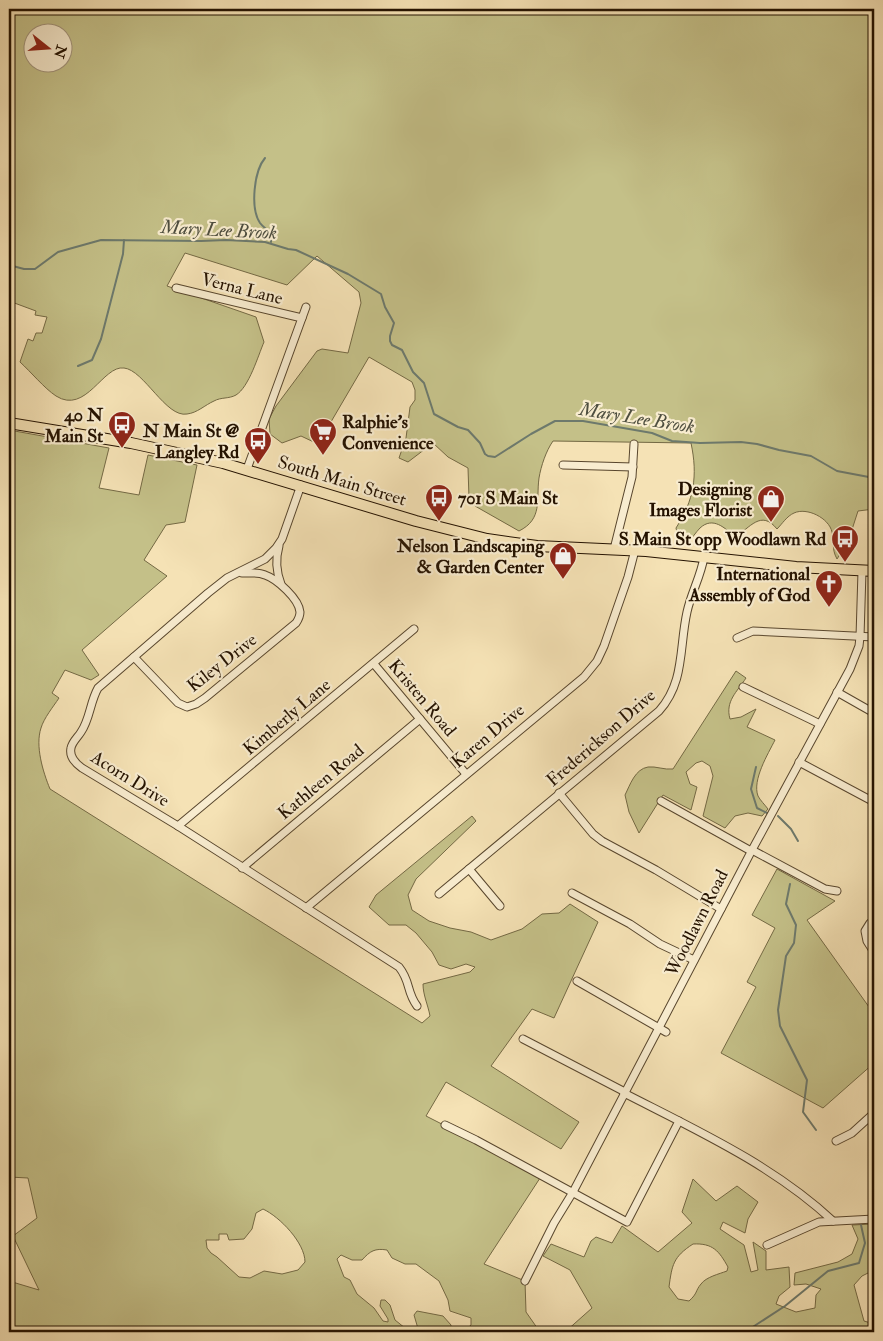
<svg xmlns="http://www.w3.org/2000/svg" width="883" height="1341" font-family="'IM FELL Double Pica',serif">
  <rect width="100%" height="100%" fill="#f5e2b5"/>
  <filter id="stains"><feTurbulence type="fractalNoise" baseFrequency=".004" numOctaves="4"/><feColorMatrix values="0 0 0 0 .2 0 0 0 0 .09 0 0 0 0 .02 0 0 0 .5 -.17"/></filter>
  <radialGradient id="worn" r=".72"><stop offset=".6" stop-color="#630" stop-opacity="0"/><stop offset="1" stop-color="#630" stop-opacity=".3"/></radialGradient>
  <g fill="#c4c088" stroke="#746944" fill-rule="evenodd">
    <path d="M9,9H874V509L858,511L848,542L837,559C831,548 835,543 832,532C829,518 807,507 794,513C787,516 782,524 777,529C761,509 750,528 735,537C725,528 713,516 700,528C695,533 693,538 687,542L678,537L676,528C694,500 698,476 691,443L553,441C546,451 541,466 539,478C536,500 543,519 519,531L475,506L469,498L468,468L448,457L433,443L408,462L399,458L406,438L410,407L415,400V390L412,382L369,357L318,444L301,436L282,443L270,434L269,419L276,406L317,351L322,349L348,353L361,303L359,292L317,256L287,285L185,253L167,286L256,317L264,342C258,356 249,387 236,395C229,399 221,397 214,401C205,405 197,413 187,414C166,418 144,370 124,368C103,365 86,415 56,396C44,388 31,372 20,362L28,339L33,341L36,333H42L47,317L35,315L36,311L9,301ZM32,32H62V62H32Z"/>
    <path d="M9,430L109,448L99,488L139,495L148,455L197,465L185,522L166,525L144,560L167,576L82,650L99,675L91,680L65,670L52,693L59,698C53,707 44,718 41,728C35,746 43,772 50,789L422,1023L430,1016C428,1005 423,995 423,984L470,972L475,967L466,964L451,969L439,965L432,952L416,933L406,925H389L369,907L376,895L472,816L476,821L416,879L408,895L412,910L429,921L450,928L471,932L491,940L522,929L542,914L559,913L570,904L598,922L554,1018L532,1009L491,1066L579,1122L561,1149L446,1082L426,1116L542,1175L484,1264L525,1281L526,1312L540,1332H463L471,1325V1318L450,1311L448,1300L439,1281L416,1264H405L392,1258L387,1250C375,1248 370,1251 362,1260H352L341,1255L337,1259L344,1277L350,1280L357,1294L374,1308L383,1321L388,1322V1319L380,1306L381,1300H385L390,1305L395,1320L410,1332H9V1281L39,1290L13,1236L37,1218L28,1178L9,1177ZM263,1209C280,1217 305,1243 305,1262L298,1270L282,1274L264,1271L250,1278L239,1277L217,1257L211,1253L207,1248L206,1240H219V1234H227L229,1240L244,1239L252,1229L256,1213Z"/>
    <path d="M736,671L746,678C737,692 725,701 730,719L741,717L756,709L747,727L775,740C768,754 752,780 758,796C760,800 765,805 768,809L762,816L748,813L735,816L725,828L703,816L713,776L710,766L702,761L696,763L686,772L690,784L697,787L691,810L663,795L639,833L629,812L625,795C630,785 635,769 648,767C656,766 664,770 673,769Z"/>
    <path d="M777,869L835,901L807,920L874,1014V1063L823,1108L721,1053L756,987L747,982L775,928L752,915Z"/>
    <path d="M693,1179L716,1201L737,1186L758,1202L748,1219L745,1233L723,1222L720,1229L744,1245L751,1272L758,1270L753,1242L766,1251V1270L789,1267L790,1287L779,1296L776,1304L796,1312L815,1308L816,1295L821,1289L806,1284L794,1285L795,1273L838,1262L852,1254L858,1239L852,1225L874,1224V1270L862,1276L854,1285L864,1321L874,1324V1332H565L592,1308L570,1270L543,1256L551,1244L584,1257L591,1241L596,1237L612,1243L622,1226L658,1252L692,1223L682,1212ZM693,1244C713,1243 719,1251 728,1267L727,1271C719,1274 706,1277 701,1284C695,1291 698,1293 689,1301L678,1299L669,1287C672,1265 673,1257 693,1244Z"/>
    <path d="M417,1311L443,1316L451,1325V1332H419L414,1315Z"/>
  </g>
  <g fill="none" stroke-linecap="round" stroke-linejoin="round">
    <g stroke="#6d796c" stroke-width="2">
      <path d="M265,158C254,171 250,208 260,223C263,227 268,230 271,234V242"/>
      <path d="M9,265L24,269H35L58,252L101,240L201,241L226,240L265,242L288,249L296,250L348,274L381,294L385,307L394,323L390,336V341L392,345L402,350L413,372L424,383L434,414L458,427L468,430L480,443L485,454L488,456L495,457L531,434L555,421H583L652,433L672,441L700,443L741,442L757,444L779,450L811,456L837,471L874,478"/>
      <path d="M78,366L92,360L101,339L123,254L124,240"/>
      <path d="M756,767L751,789L757,808L767,813"/>
      <path d="M778,816L791,829L798,841"/>
      <path d="M790,884L786,904L796,925L794,943L786,956L778,1010L780,1026L807,1080L803,1112L816,1130"/>
      <path d="M745,1332L785,1306L828,1271L859,1263L865,1243L861,1225"/>
    </g>
    <defs>
      <g id="street">
        <path d="M176,288L302,318"/>
        <path d="M563,465L633,467"/>
        <path d="M247,469L306,307"/>
        <path d="M301,485L282,539L276,548L265,559L227,578L208,593L98,688C90,702 90,719 81,732C78,737 72,742 71,748C69,757 75,763 82,768L178,826L399,967C411,982 406,991 417,1006"/>
        <path d="M279,546C275,560 276,571 281,584"/>
        <path d="M614,549L632,477L634,444"/>
        <path d="M737,638L753,631L874,637"/>
        <path d="M134,657L178,703L187,707L196,704L205,698L296,623C298,620 300,616 300,612C299,599 277,579 265,575C258,572 250,573 242,573"/>
        <path d="M374,664L466,774"/>
        <path d="M743,687L820,724"/>
        <path d="M837,692L874,713"/>
        <path d="M799,762L874,802"/>
        <path d="M559,793L593,834L602,841L656,870L721,909"/>
        <path d="M661,801L751,851"/>
        <path d="M178,826L414,629"/>
        <path d="M752,850L825,889L837,891"/>
        <path d="M242,868L420,719"/>
        <path d="M469,869L500,906"/>
        <path d="M572,893L630,924L660,944L694,960"/>
        <path d="M439,894L659,711C685,682 679,648 687,612C691,593 701,576 704,557"/>
        <path d="M306,908L584,677L597,661L604,646L628,577L635,550"/>
        <path d="M874,920L870,923L865,931L867,941L874,952"/>
        <path d="M577,981L666,1032"/>
        <path d="M523,1039L625,1092"/>
        <path d="M624,1093C696,1130 773,1165 833,1221"/>
        <path d="M445,1125L476,1140L627,1222L679,1121"/>
        <path d="M836,1141L852,1133L874,1113"/>
        <path d="M767,1245L819,1222L874,1219"/>
        <path d="M525,1281L554,1223L573,1192L752,850L850,669L859,646L860,637L862,571"/>
      </g>
      <path id="primary" d="M9,423L131,443L223,463L416,521L487,539L537,546L646,551L796,567L874,571"/>
    </defs>
    <use href="#street" stroke="#58462d" stroke-width="9"/>
    <use href="#primary" stroke="#241200" stroke-width="12"/>
    <use href="#street" stroke="#f8eccf" stroke-width="7"/>
    <use href="#primary" stroke="#f5e2b5" stroke-width="10"/>
  </g>
  <defs>
    <symbol id="bus-pin" viewBox="-11 -11 22 30"><path d="M0 17L-7.5 6A9.5 9.5 0 1 1 7.5 6Z" fill="#8f2418" stroke="#f8eccf"/><path d="M-5-6H5V4H4V6H2V4H-2V6H-4V4H-5ZM-3.5-4V0h7V-4ZM-3.5 1.2v1.5H-2V1.2ZM2 1.2v1.5H3.5V1.2Z" fill="#fff"/></symbol>
    <symbol id="supermarket-pin" viewBox="-11 -11 22 30"><path d="M0 17L-7.5 6A9.5 9.5 0 1 1 7.5 6Z" fill="#8f2418" stroke="#f8eccf"/><path d="M-6-5.5h2.5l.6 2H6L4.5 2H-2.5L-4.4-4H-6ZM-1.5 3.2a1.3 1.3 0 1 0 .1 0ZM3 3.2a1.3 1.3 0 1 0 .1 0Z" fill="#fff"/></symbol>
    <symbol id="shop-pin" viewBox="-11 -11 22 30"><path d="M0 17L-7.5 6A9.5 9.5 0 1 1 7.5 6Z" fill="#8f2418" stroke="#f8eccf"/><path d="M-5-2.5h2.3a2.7 3.5 0 0 1 5.4 0H5L5.5 6h-11ZM-1.5-2.5h3a1.5 2.3 0 0 0-3 0Z" fill="#fff"/></symbol>
    <symbol id="church-pin" viewBox="-11 -11 22 30"><path d="M0 17L-7.5 6A9.5 9.5 0 1 1 7.5 6Z" fill="#8f2418" stroke="#f8eccf"/><path d="M-1.2-6h2.4v3.5h3.3v2.4h-3.3V6h-2.4V-.1h-3.3v-2.4h3.3Z" fill="#fff"/></symbol>
  </defs>
  <g fill-rule="evenodd">
    <use href="#bus-pin" x="106" y="409" width="32" height="43"/>
    <use href="#supermarket-pin" x="307" y="416" width="32" height="43"/>
    <use href="#bus-pin" x="242" y="425" width="32" height="43"/>
    <use href="#bus-pin" x="423" y="482" width="32" height="43"/>
    <use href="#shop-pin" x="755" y="483" width="32" height="43"/>
    <use href="#bus-pin" x="829" y="523" width="32" height="43"/>
    <use href="#shop-pin" x="547" y="540" width="32" height="43"/>
    <use href="#church-pin" x="813" y="568" width="32" height="43"/>
  </g>
  <g text-anchor="middle" dominant-baseline="central" stroke-width="4.5" stroke-linejoin="round" paint-order="stroke">
    <g font-size="18" fill="#241200" stroke="#f8eccf">
      <text transform="translate(242 289) rotate(14)">Verna Lane</text>
      <text transform="translate(342 481) rotate(17)">South Main Street</text>
      <text transform="translate(222 663) rotate(-38)">Kiley Drive</text>
      <text transform="translate(422 698) rotate(50)">Kristen Road</text>
      <text transform="translate(287 717) rotate(-40)">Kimberly Lane</text>
      <text transform="translate(488 736) rotate(-40)">Karen Drive</text>
      <text transform="translate(601 738) rotate(-41)">Frederickson Drive</text>
      <text transform="translate(130 779) rotate(32)">Acorn Drive</text>
      <text transform="translate(321 782) rotate(-40)">Kathleen Road</text>
      <text transform="translate(697 923) rotate(-63)">Woodlawn Road</text>
    </g>
    <g font-size="18" font-weight="bold" fill="#241200" stroke="#f8eccf" text-anchor="end">
      <text x="103" y="415">40 N<tspan x="103" dy="21">Main St</tspan></text>
      <text x="342" y="422" text-anchor="start">Ralphie's<tspan x="342" dy="21">Convenience</tspan></text>
      <text x="239" y="431">N Main St @<tspan x="239" dy="21">Langley Rd</tspan></text>
      <text x="752" y="489">Designing<tspan x="752" dy="21">Images Florist</tspan></text>
      <text x="458" y="498" text-anchor="start">701 S Main St</text>
      <text x="826" y="539">S Main St opp Woodlawn Rd</text>
      <text x="544" y="546">Nelson Landscaping<tspan x="544" dy="21">&amp; Garden Center</tspan></text>
      <text x="810" y="574">International<tspan x="810" dy="21">Assembly of God</tspan></text>
    </g>
    <g font-size="19" font-style="italic" fill="#4e4e3f" stroke="#f8eccf">
      <text transform="translate(219 230) rotate(3)">Mary Lee Brook</text>
      <text transform="translate(637 418) rotate(9)">Mary Lee Brook</text>
    </g>
  </g>
  <rect width="883" height="1341" fill="none" stroke="#f5e2b5" stroke-width="30"/>
  <rect x="10" y="10" width="863" height="1321" fill="none" stroke="#241200" stroke-width="2.5"/>
  <rect x="15" y="15" width="853" height="1311" fill="none" stroke="#241200"/>
  <g transform="translate(48 48) rotate(107)"><circle r="24" fill="#f8eccf" stroke="#a3957c"/>
  <path d="M0-4L9 19L0 12L-9 19Z" fill="#8f2418"/>
  <text y="-8" font-size="14" font-weight="bold" text-anchor="middle" fill="#241200">N</text>
  </g>
  <rect width="100%" height="100%" filter="url(#stains)"/>
  <rect width="100%" height="100%" fill="url(#worn)"/>
</svg>
